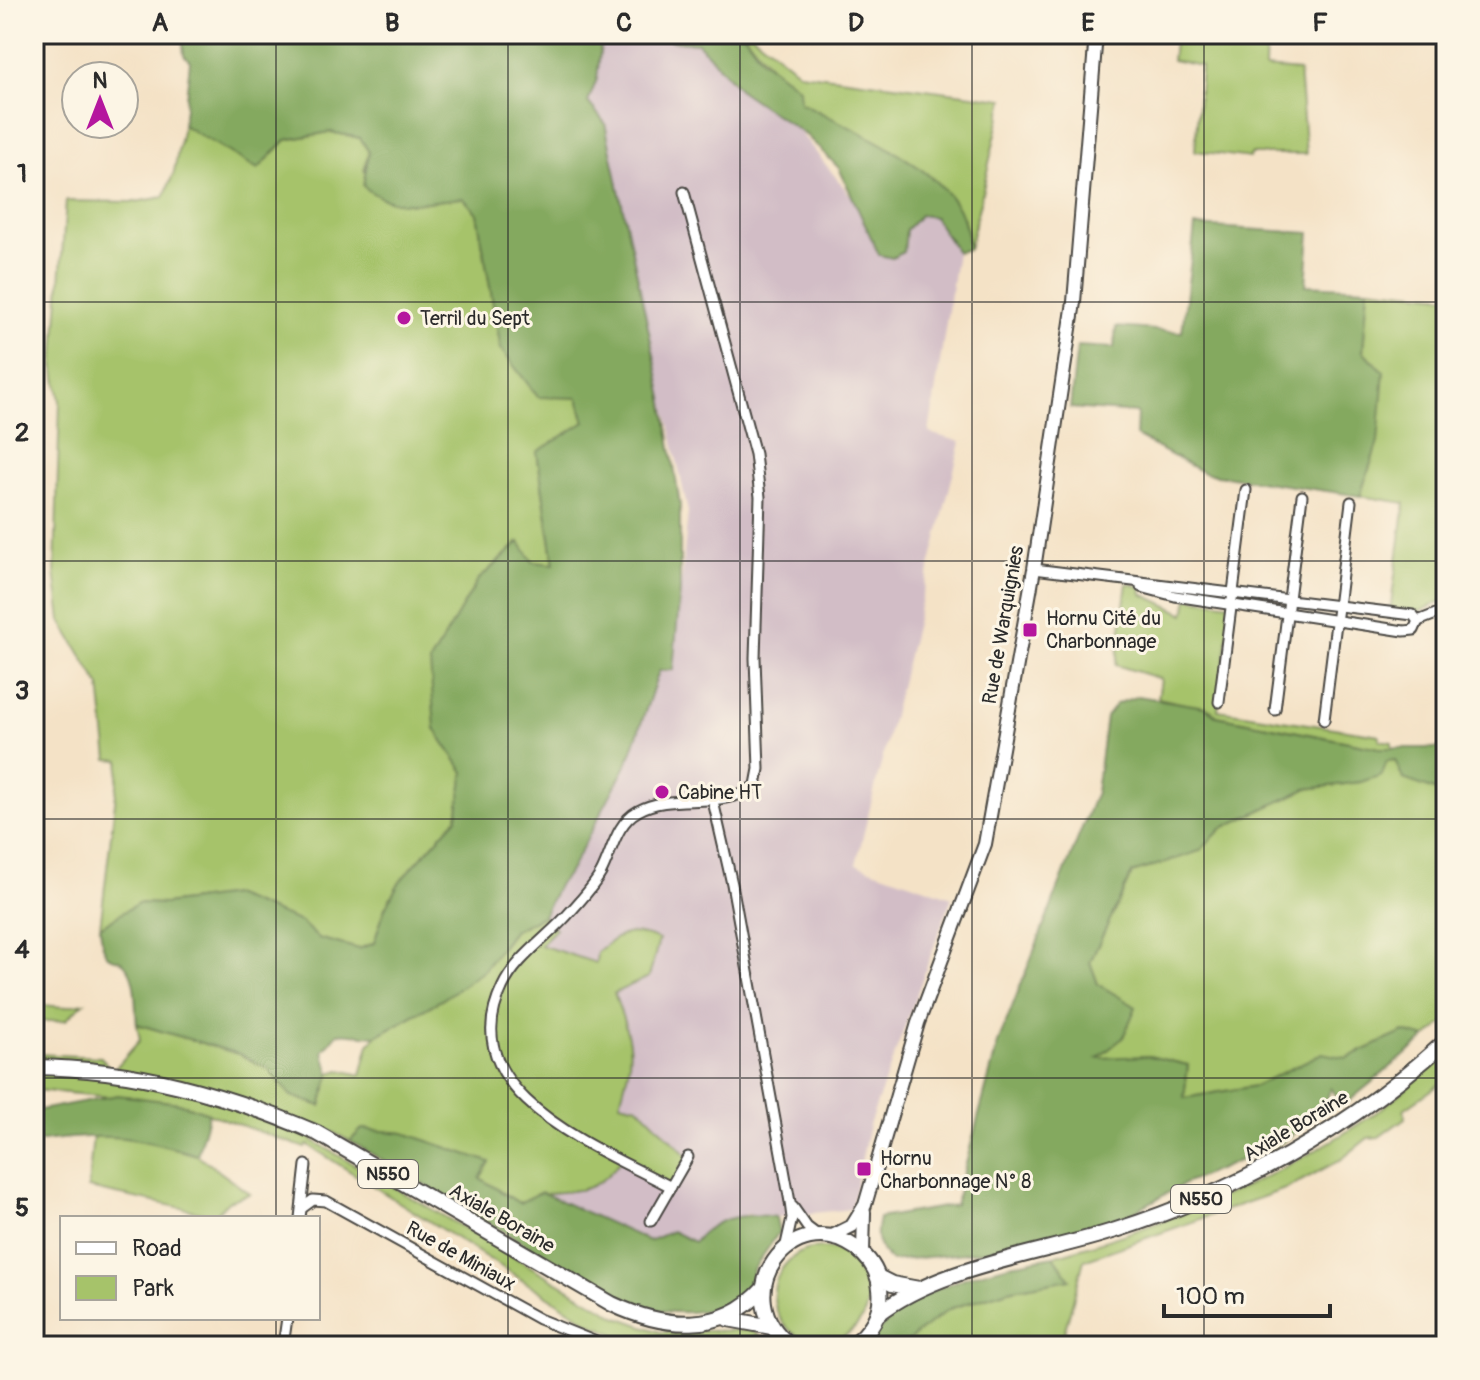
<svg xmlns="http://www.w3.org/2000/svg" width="1480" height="1380" font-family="Pangolin,sans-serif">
  <rect width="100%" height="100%" fill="#fcf5e5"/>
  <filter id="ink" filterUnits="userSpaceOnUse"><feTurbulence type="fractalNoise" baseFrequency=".0125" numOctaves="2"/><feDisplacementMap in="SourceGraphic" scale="16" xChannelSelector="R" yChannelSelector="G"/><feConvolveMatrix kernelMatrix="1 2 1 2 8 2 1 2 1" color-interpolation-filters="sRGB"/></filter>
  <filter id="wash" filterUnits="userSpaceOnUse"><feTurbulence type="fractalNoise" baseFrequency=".006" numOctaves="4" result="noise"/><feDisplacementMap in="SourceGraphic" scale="32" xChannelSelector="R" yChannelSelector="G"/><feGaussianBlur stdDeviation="1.8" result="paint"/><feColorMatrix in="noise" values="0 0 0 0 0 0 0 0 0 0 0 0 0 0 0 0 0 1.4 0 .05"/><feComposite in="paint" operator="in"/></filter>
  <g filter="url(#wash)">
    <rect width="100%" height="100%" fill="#f4e2c6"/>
    <path fill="#d2bdc6" d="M594,34H658L673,41L698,43L733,81L799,131L854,200L879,255L920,215L934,217L957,252L929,433L961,442L856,864L952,897L869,1125L851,1209L776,1217L746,1214L694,1243L649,1241L541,1192L360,1121L376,1036L517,940L659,671L673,670L688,512L605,123L588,102Z"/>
    <g fill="#a6c36a" stroke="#68774a" stroke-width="2">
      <path d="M744,34H752L800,73L1004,99L969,249L963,218L928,176L892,151L799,102Z"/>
      <path d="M1175,34L1266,35L1265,68L1299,71L1306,154H1251L1250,158L1195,151L1201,66L1172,60Z"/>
      <path d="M183,125L258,168L286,140L330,132L360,138L369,152L364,170L410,204L463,197L477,213L501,349L578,398L585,423L537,452L554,565L533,562L519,542L478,580L435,729L464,772L457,818L400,881L385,908L374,943L359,949L317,938L301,922L232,895L164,904L138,903L100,927L120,760L108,759L100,686L61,621L55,572L60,401L54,365L66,201L135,202L164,197L174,172Z"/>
      <path d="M1368,288L1446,296V599L1413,615L1390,612L1405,503L1360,496L1378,442L1363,352Z"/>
      <path d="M1127,583L1141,587L1142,594L1185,614L1188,598L1232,604L1218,710L1379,735L1380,740L1392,742V748H1379L1217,716L1211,710L1158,698L1161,679L1116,665Z"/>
      <path d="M1395,760L1446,794V1021L1426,1038L1404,1032L1347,1058L1302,1084L1255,1086L1184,1098L1188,1065L1149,1056L1096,1059L1098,984L1090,962L1132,873L1200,851L1222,828L1306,789L1361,782L1387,761Z"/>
      <path d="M543,916L556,929L540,945L596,963L597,952C621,932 630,928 659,940L649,977L614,993C632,1043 635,1051 620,1102L638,1106L688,1157L671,1187L621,1160C585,1208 566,1180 519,1203L480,1178L489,1162L404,1133L362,1129L350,1141L319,1125L312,1140L618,1317L660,1332L751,1330L775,1346H640L592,1324L308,1145L305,1148L179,1103L34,1090V1054L101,1057L112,1072L140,1040L137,1024L239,1054L269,1069L291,1096L321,1106L330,1073L340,1070L361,1075L369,1044L376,1036L443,999L483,971L514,930Z"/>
      <path d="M84,1003L66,1020L34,1022V1004L63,1007Z"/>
      <path d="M1446,1054V1080L1404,1109L1405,1118L1379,1137L1368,1138L1342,1159L1288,1188L1084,1260L1063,1337L1084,1346H901L949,1309L1008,1290L1069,1279L1054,1256C1166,1225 1273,1182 1371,1116C1398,1098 1421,1074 1446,1054Z"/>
      <path d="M106,1134L145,1140L197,1155L250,1194L228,1201L215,1215L88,1188L93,1135Z"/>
      <circle cx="821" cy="1295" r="47"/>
    </g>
    <g fill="#84a95e" stroke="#586a44" stroke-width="2">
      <path d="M182,34H602L597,79L588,102L605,123L664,403L680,505V591L673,670L659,671L628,762L570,871L558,885L543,916L514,930L483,971L443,999L376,1036L338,1033L323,1051L330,1073L321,1106L291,1096L269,1069L239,1054L137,1024C135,1008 137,982 128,969C114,947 105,975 100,927L138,903L164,904L232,895L301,922L318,938L359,949L374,943L385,908L400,881L457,818L464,772L435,729L430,662L478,580L520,542L533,562L554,564L537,452L585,422L578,398L538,397L501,349L477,213L463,198C425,201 395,213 363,186L369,152L360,138L330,132L286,140L258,169L183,125L190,61L184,55Z"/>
      <path d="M658,34H744L762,60L799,88L800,102C847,127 943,165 963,219C967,228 967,240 969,249L957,252L934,217L920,215L906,230L904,252L892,258L879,255L839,168L807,136L741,91L698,43L673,41Z"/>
      <path d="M1195,226L1310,233L1306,285L1368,288L1363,351L1384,372L1378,442L1360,496L1204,473L1136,436L1137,413L1070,408L1077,346L1114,348L1116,327L1182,332Z"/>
      <path d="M1138,696L1205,707L1217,716L1379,748H1446V794L1403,779L1395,760L1387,761L1382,775L1361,782L1306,789L1222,828L1200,851L1132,873L1090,962L1098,984L1136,1007L1123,1038L1098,1058L1149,1056L1188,1065L1184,1098L1255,1086L1322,1053L1347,1058L1404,1032L1426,1038L1343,1106L1331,1088L1323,1110L1282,1143L1184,1184L1124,1217L1004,1249L891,1261C877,1248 874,1238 879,1218L955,1205L998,1043L1096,792L1106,717L1116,704Z"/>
      <path d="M118,1095L179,1103L209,1113L197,1155C128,1134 104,1133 34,1142V1111Z"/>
      <path d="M362,1129L404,1133L490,1162L480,1178L519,1203L541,1192L649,1241L672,1231L694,1242C715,1216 744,1213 776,1217L779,1232L753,1270L751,1292C708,1319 668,1316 621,1301L350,1141Z"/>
      <path d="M1054,1256L1070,1279L1008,1290L949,1309L901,1346H860C880,1333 891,1314 912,1302C953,1277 1007,1264 1054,1256Z"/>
    </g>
  </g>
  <g filter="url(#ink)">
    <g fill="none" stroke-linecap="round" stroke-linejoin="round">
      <defs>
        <g id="street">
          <path d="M1034,569L1413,615L1418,621"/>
          <path d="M1141,587L1175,596L1404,631L1414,630L1418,621"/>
          <path d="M1418,621L1446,610"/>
          <path d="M1219,702L1246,490"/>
          <path d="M1275,710L1302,496"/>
          <path d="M1324,720L1351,502"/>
          <path d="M713,801L732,884L790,1202L792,1218L785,1249"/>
          <path d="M671,1187C601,1149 451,1094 502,988C516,957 549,937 571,911C582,899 593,887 601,873C612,852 616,823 638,811C673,791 721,812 756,785L759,769L755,658L760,497L755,454L684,192"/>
          <path d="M793,1207L807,1227L819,1236"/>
          <path d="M302,1208L313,1200L326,1201L539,1319L606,1346"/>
          <path d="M300,1218L306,1165"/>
          <path d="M651,1221L688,1157"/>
          <path d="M283,1346L287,1318"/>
        </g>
        <g id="secondary">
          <path d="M830,1237L852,1226L865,1205L918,1023L985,844L1034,569L1074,302L1096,34"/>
          <path d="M863,1253L864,1212"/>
        </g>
        <g id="primary">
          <path d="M34,1067C134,1068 226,1094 317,1133L612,1304C663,1328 722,1335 763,1289"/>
          <path d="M878,1277L892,1284L919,1289"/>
          <path d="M877,1315C939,1266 1042,1254 1116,1230C1239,1191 1350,1128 1446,1041"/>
          <path d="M728,1319L772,1327"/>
          <path d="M791,1346C724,1295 792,1203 856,1248C869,1258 879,1272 880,1289C883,1313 870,1333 851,1346"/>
        </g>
      </defs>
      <use href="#street" stroke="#494642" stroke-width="13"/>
      <use href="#secondary" stroke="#494642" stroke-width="16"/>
      <use href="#primary" stroke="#494642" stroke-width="18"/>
      <use href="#street" stroke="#fff" stroke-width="9"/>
      <use href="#secondary" stroke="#fff" stroke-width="12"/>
      <use href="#primary" stroke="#fff" stroke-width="14"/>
    </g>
  </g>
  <path fill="none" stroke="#2b2b2b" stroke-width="2" stroke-opacity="0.55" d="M276,34V1218M508,34V1346M740,34V1346M972,34V1346M1204,34V1346M34,302H1446M34,561H1446M34,819H1446M34,1078H1446M276,1318V1346"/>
  <g fill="#b5179e" stroke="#fcf5e5" stroke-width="3">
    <circle cx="404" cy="318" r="8"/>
    <rect x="1022" y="622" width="16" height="16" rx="4"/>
    <circle cx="662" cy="792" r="8"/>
    <rect x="856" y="1161" width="16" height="16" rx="4"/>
  </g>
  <g text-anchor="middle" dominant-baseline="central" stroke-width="6" stroke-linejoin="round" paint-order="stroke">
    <g fill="#fcf5e5" stroke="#6a6863" stroke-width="2">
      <rect x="358" y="1160" width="60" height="28" rx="6"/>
      <rect x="1171" y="1185" width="60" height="28" rx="6"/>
    </g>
    <g font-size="18" font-weight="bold" fill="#2b2b2b">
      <text x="388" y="1174">N550</text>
      <text x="1201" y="1199">N550</text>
    </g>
    <g font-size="20" fill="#2b2b2b" stroke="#fcf5e5" text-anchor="start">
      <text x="420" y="318">Terril du Sept</text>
      <text x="1046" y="618">Hornu Cité du<tspan x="1046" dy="23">Charbonnage</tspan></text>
      <text x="678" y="792">Cabine HT</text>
      <text x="880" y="1158">Hornu<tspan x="880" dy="23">Charbonnage N° 8</tspan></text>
    </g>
    <g font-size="20" fill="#2b2b2b" stroke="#fcf5e5">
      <text transform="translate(1003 625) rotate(-80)">Rue de Warquignies</text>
      <text transform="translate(1296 1126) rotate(-31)">Axiale Boraine</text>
      <text transform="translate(502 1218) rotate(30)">Axiale Boraine</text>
      <text transform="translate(461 1256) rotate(29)">Rue de Miniaux</text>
    </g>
  </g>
  <rect width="1480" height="1380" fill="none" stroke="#fcf5e5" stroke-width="88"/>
  <rect x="60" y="1216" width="260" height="104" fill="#fcf5e5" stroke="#a8a49b" stroke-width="2"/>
  <rect x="76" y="1242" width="40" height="12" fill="#ffffff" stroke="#a8a49b" stroke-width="2"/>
  <text x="132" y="1256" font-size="24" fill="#2b2b2b">Road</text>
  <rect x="76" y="1276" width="40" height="24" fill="#a6c36a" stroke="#a8a49b" stroke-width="2"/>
  <text x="132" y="1296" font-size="24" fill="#2b2b2b">Park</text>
  <g transform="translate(100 100)"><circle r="38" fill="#fcf5e5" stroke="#a8a49b" stroke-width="2"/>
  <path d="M0-6L14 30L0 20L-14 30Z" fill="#b5179e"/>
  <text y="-12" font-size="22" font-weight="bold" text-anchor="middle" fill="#2b2b2b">N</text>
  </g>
  <path d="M1164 1304v12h166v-12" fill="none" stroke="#2b2b2b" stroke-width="4"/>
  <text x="1176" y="1304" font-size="24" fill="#2b2b2b" stroke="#fcf5e5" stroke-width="6" paint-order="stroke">100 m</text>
  <rect x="44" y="44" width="1392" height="1292" fill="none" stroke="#2b2b2b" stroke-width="3"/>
  <g font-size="26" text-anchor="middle" font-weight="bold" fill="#2b2b2b">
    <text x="160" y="31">A</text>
    <text x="392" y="31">B</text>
    <text x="624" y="31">C</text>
    <text x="856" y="31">D</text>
    <text x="1088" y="31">E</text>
    <text x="1320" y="31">F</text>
    <text x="22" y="182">1</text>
    <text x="22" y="441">2</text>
    <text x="22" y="699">3</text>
    <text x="22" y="958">4</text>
    <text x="22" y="1216">5</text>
  </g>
</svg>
